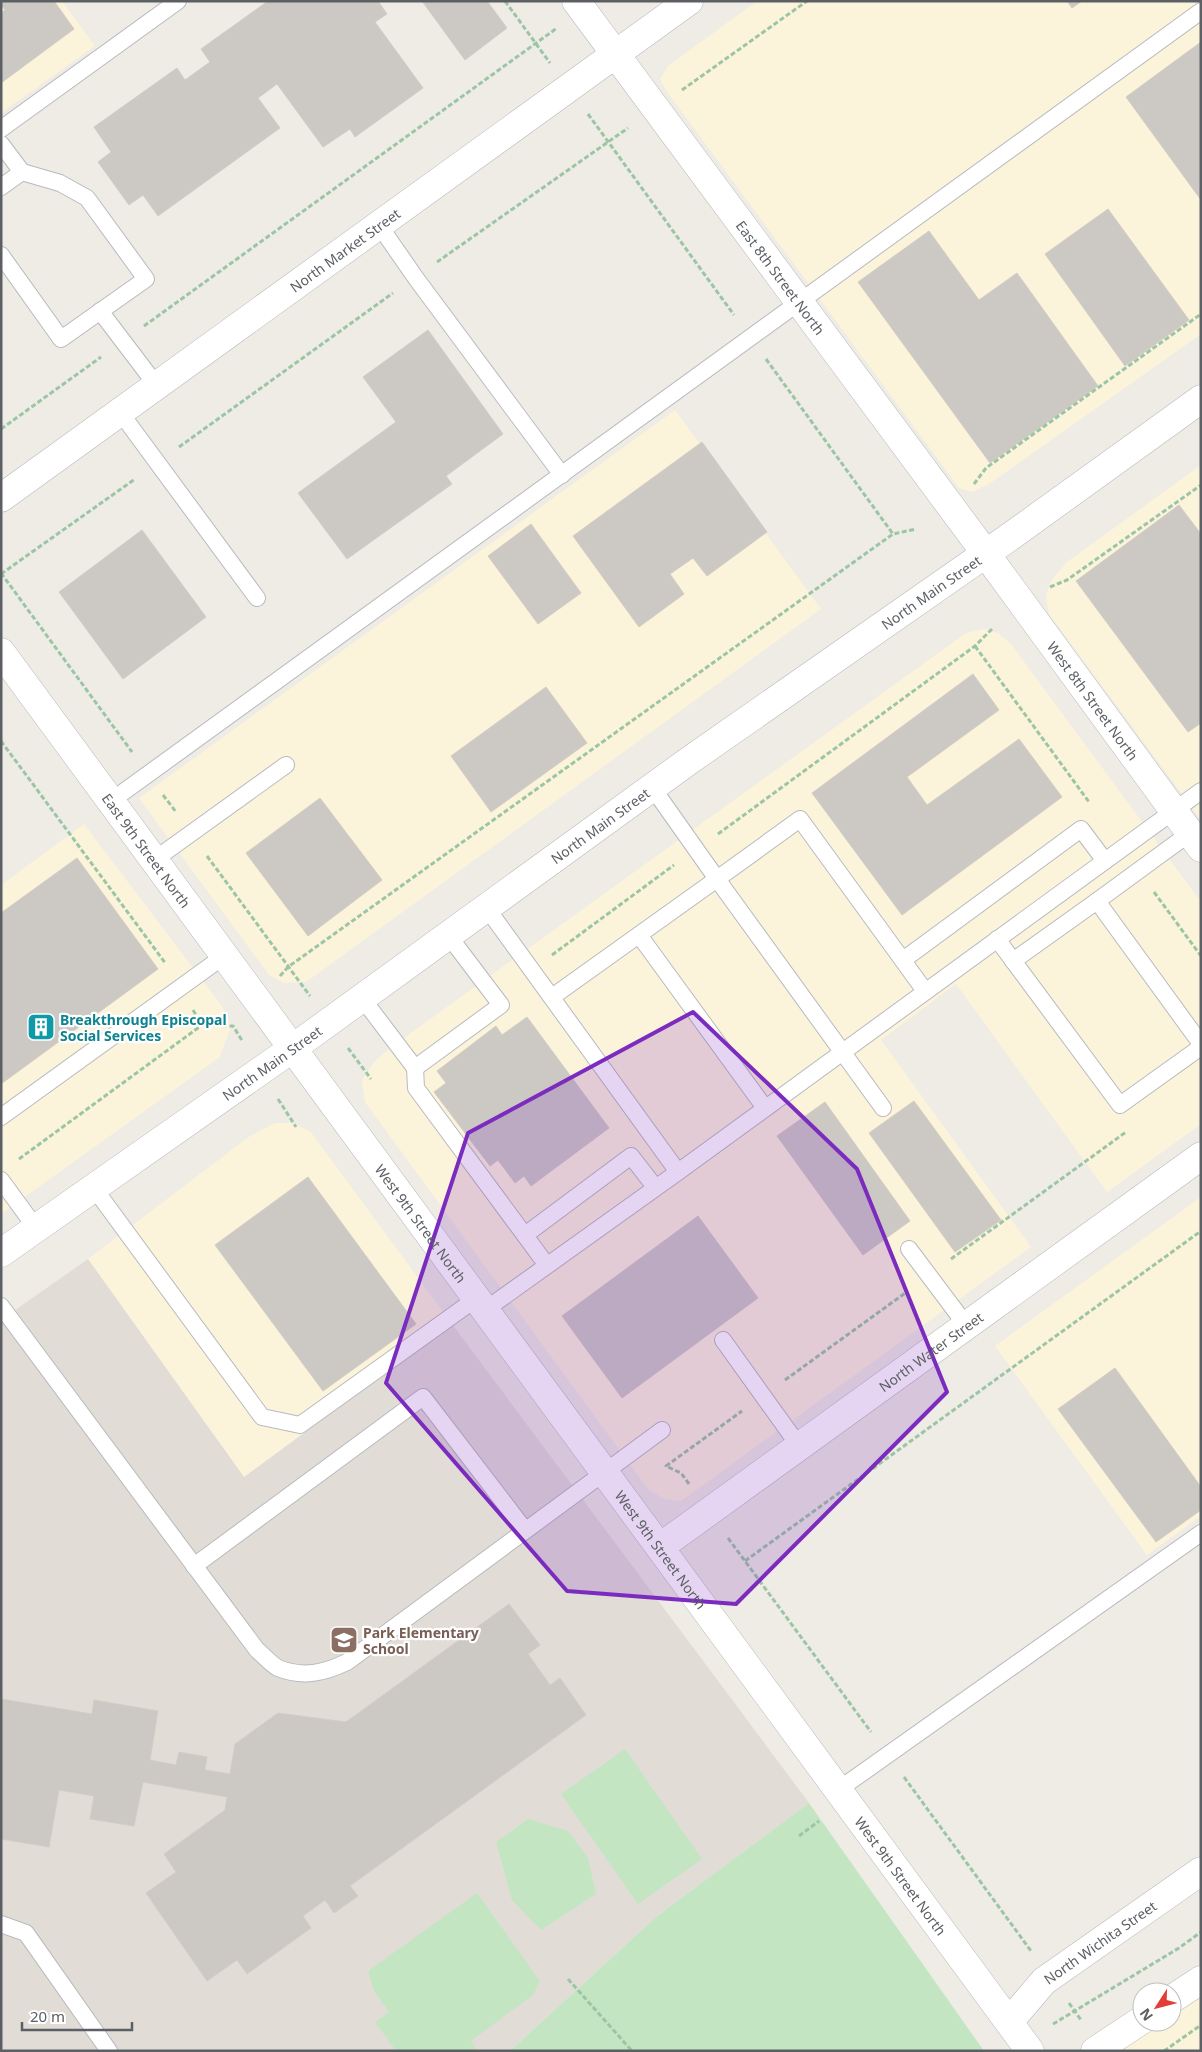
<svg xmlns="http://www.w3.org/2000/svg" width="1202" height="2052" font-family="'Noto Sans',sans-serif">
  <rect width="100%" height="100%" fill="#eeece4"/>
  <g fill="#fcf3db">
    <path d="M1,1H62L95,46L1,113Z"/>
    <path d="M757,1H1201V334L989,484L972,492L959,488L668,93L660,79L668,66Z"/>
    <path d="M675,410L821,609L306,982L284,983L269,975L139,798Z"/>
    <path d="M1201,465V820L1049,614L1046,596L1050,582L1067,562Z"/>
    <path d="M984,629L998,633L1011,644L1201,902V1124L1107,1192L956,984L881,1040L1031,1247L681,1501L664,1499L648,1489L365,1102L362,1080L374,1062L390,1048L966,633Z"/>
    <path d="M84,824L222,1006L231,1026L220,1057L1,1214V885Z"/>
    <path d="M275,1123H291L310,1131L452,1324L244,1477L88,1259L250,1136Z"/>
    <path d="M1201,1197V1516L1147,1555L995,1346Z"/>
    <path d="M1201,1994V2051H1121L1161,2022H1172V2014Z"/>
  </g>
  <path fill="#e1ddd6" d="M88,1259L244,1477L452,1324L809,1803L656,1917L510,2051H1V1320Z"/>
  <g fill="#c3e5c2">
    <path d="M625,1749L702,1859L638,1904L561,1794Z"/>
    <path d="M809,1803L984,2051H510L656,1917Z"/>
    <path d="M528,1819L568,1831L588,1858L596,1894L541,1930L512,1900L496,1842Z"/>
    <path d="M477,1893L540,1981L533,1995L471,2041L477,2051H396L375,2022L389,2012L374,1991L368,1971Z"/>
  </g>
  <g fill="#ccc8c4" stroke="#d3cdc3">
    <path d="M1,1H54L74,29L1,83V13L5,10L1,5Z"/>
    <path d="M268,1H378L387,14L375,22L423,88L355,137L350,129L323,147L277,84L258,98L280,128L158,216L143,195L129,205L98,162L111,152L94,127L177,68L185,80L210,62L201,49Z"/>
    <path d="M422,1H487L507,28L465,60Z"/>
    <path d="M1067,1H1082L1072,8Z"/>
    <path d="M1201,42V200L1126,97Z"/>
    <path d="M1108,209L1189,320L1125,366L1045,254Z"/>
    <path d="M929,231L979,300L1017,273L1098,386L990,463L858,282Z"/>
    <path d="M428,330L503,434L446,476L452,484L347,559L298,493L396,422L363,377Z"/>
    <path d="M702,442L767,532L707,576L693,558L670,574L684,594L639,627L573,536Z"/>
    <path d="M1179,505L1201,534V723L1188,732L1076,581Z"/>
    <path d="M531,524L581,593L538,624L488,556Z"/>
    <path d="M142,530L206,617L123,679L59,592Z"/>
    <path d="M973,674L999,710L907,777L927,805L1019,739L1062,797L902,915L812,793Z"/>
    <path d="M546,687L587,743L491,812L451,756Z"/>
    <path d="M320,798L382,880L308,936L246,853Z"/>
    <path d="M77,858L158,969L1,1084V913Z"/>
    <path d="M527,1017L609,1128L531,1186L524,1176L515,1183L498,1160L490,1166L434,1092L446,1083L437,1071L496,1026L502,1035Z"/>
    <path d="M914,1101L1001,1220L955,1252L869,1133Z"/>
    <path d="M825,1102L910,1221L863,1255L777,1136Z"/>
    <path d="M308,1177L416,1324L323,1391L215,1245Z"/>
    <path d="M698,1216L758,1298L622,1398L562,1316Z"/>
    <path d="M1115,1368L1201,1487V1510L1156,1542L1058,1409Z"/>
    <path d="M509,1604L540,1645L528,1654L550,1685L560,1678L586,1715L350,1886L358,1896L334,1913L325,1900L303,1916L311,1928L247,1974L237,1960L207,1981L146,1893L176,1872L164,1854L225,1810L227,1797L143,1782L134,1826L90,1819L94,1796L59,1790L49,1847L1,1839V1699L92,1714L94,1700L158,1711L150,1760L176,1765L179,1752L207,1757L205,1770L230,1774L235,1744L278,1713L346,1722Z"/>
  </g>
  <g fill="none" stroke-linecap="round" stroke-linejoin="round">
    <defs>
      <g id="lane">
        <path d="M1,129L178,1"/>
        <path d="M1,144L22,172L60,183L87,198L146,279L61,339L1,255"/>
        <path d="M1,187L22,172"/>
        <path d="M379,225L415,277L562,475"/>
        <path d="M100,311L157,386"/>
        <path d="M120,412L257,598"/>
        <path d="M652,787L717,879L800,819L925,991"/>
        <path d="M111,801L1201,11"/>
        <path d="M1190,833L1097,901L1201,1044"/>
        <path d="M154,860L286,765"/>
        <path d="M486,907L678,1172"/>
        <path d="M639,935L765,1108"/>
        <path d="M997,939L1120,1105L1201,1047"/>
        <path d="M903,960L1081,829L1105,861"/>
        <path d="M1013,961L1097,901"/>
        <path d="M552,997L717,879L883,1108"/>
        <path d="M362,998L415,1068L501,1005L448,935"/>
        <path d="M415,1068L416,1088L546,1264"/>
        <path d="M1,1117L224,956"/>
        <path d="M1,1180L36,1228"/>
        <path d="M94,1188L262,1417L300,1425L477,1298"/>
        <path d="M525,1235L631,1156L655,1187"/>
        <path d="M909,1249L966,1325"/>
        <path d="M1,1306L257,1650C263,1655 271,1664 278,1668C303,1678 324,1673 347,1662L662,1430"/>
        <path d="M485,1310L678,1172L1201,791"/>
        <path d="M723,1340L799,1446"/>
        <path d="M194,1566L423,1397L525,1530"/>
        <path d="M838,1790L1201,1533"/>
        <path d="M1,1924L26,1933L109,2051"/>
      </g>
      <g id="street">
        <path id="s1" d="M576,1L986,554L1201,848"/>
        <path id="s2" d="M1,652L1030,2051"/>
        <path id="s3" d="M660,1547L1201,1156"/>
        <path d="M1172,1999L1201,1980"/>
        <path id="s4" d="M1009,2022L1044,1981L1201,1871"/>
        <path d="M1095,2051L1142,2020"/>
      </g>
      <g id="secondary">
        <path id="s5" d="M1,498L689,1"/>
        <path id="s6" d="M1,1253L293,1048L690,760L1011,536L1201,399"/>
      </g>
    </defs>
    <use href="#lane" stroke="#b7babe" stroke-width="18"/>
    <use href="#street" stroke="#b7babe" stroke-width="29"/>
    <use href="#secondary" stroke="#b6b9be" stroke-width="29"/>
    <g stroke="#9cc5a5" stroke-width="3" stroke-dasharray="5 2.5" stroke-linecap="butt">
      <path d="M505,1L550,63"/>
      <path d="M682,90L807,1"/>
      <path d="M588,114L734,315"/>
      <path d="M437,262L628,128"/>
      <path d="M144,326L557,28"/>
      <path d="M766,359L893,534"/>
      <path d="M1,429L101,357"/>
      <path d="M179,447L393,293"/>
      <path d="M974,484L986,468L1201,314"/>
      <path d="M1,573L132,752"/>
      <path d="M1,574L135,479"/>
      <path d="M1050,587L1067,580L1201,485"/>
      <path d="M975,646L1089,802"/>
      <path d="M1,741L166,964"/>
      <path d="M163,795L176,812"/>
      <path d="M718,834L975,646L992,629"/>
      <path d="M207,856L310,996"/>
      <path d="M1154,892L1201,956"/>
      <path d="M552,955L674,865"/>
      <path d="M280,976L288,967L893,534L916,529"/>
      <path d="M193,1010L202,1025L233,1026L243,1042"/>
      <path d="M348,1048L371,1079"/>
      <path d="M278,1099L296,1127"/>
      <path d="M19,1159L202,1025"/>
      <path d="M951,1259L1126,1132"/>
      <path d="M785,1380L908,1291"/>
      <path d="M689,1484L681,1473L666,1466L742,1411"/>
      <path d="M728,1538L871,1732"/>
      <path d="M745,1561L1201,1231"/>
      <path d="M904,1777L1031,1951"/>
      <path d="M799,1836L819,1821"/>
      <path d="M568,1979L632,2051"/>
      <path d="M1069,2003L1081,2020"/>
      <path d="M1053,2024L1179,1948L1201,1932"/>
      <path d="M1164,2051L1201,2025"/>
    </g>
    <use href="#lane" stroke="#fff" stroke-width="16"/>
    <use href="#street" stroke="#fff" stroke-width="28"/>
    <use href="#secondary" stroke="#fff" stroke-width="28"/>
  </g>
  <path fill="#7b2cbf" fill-opacity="0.2" stroke="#7b2cbf" stroke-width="4" stroke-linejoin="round" d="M693,1012L857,1169L947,1392L736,1604L567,1591L386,1383L468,1133Z"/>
  <defs>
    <symbol id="building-square" viewBox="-11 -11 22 22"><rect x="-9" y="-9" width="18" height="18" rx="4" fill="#0f9aa8" stroke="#fff"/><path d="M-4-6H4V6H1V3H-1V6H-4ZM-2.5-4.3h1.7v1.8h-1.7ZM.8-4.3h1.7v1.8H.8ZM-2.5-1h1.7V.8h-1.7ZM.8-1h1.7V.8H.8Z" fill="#fff"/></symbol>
    <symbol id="school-square" viewBox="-11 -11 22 22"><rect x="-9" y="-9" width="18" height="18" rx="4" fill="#8d6e63" stroke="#fff"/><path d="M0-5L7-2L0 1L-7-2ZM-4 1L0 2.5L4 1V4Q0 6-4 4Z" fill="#fff"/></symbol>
  </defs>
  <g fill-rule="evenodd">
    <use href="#building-square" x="25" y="1011" width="32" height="32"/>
    <use href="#school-square" x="328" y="1624" width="32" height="32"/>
  </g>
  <g text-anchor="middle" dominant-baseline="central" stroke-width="4.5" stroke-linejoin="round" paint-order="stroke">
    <g font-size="14" fill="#5c6064" stroke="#fff">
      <text stroke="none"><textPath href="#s5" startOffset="424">North Market Street</textPath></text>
      <text stroke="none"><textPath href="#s1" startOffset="344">East 8th Street North</textPath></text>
      <text stroke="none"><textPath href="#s6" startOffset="1141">North Main Street</textPath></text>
      <text stroke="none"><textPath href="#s1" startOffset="870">West 8th Street North</textPath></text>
      <text stroke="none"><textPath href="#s6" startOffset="736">North Main Street</textPath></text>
      <text stroke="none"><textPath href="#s2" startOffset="246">East 9th Street North</textPath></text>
      <text stroke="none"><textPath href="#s6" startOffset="331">North Main Street</textPath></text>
      <text stroke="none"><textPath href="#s2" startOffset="709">West 9th Street North</textPath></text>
      <text stroke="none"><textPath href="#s3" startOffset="334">North Water Street</textPath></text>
      <text stroke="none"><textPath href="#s2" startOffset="1114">West 9th Street North</textPath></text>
      <text stroke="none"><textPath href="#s2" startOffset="1519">West 9th Street North</textPath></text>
      <text stroke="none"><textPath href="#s4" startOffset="122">North Wichita Street</textPath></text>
    </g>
    <g font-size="14" font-weight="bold" fill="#0d838f" stroke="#fff" text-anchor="start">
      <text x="60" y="1019">Breakthrough Episcopal<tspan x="60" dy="16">Social Services</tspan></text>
    </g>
    <g font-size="14" font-weight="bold" fill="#785e54" stroke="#fff" text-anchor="start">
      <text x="363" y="1632">Park Elementary<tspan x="363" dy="16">School</tspan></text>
    </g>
  </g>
  <rect width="1202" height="2052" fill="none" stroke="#5c6064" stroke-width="5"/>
  <g transform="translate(1157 2007) rotate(234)"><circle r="24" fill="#ffffff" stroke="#bebfc1"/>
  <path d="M0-4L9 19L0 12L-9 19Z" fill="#e23d36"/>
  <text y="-8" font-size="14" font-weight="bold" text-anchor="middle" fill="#5c6064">N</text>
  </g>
  <path d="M22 2022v8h110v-8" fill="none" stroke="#5c6064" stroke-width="2.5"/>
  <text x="30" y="2022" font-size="15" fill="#5c6064" stroke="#ffffff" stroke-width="4" paint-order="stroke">20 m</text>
</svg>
